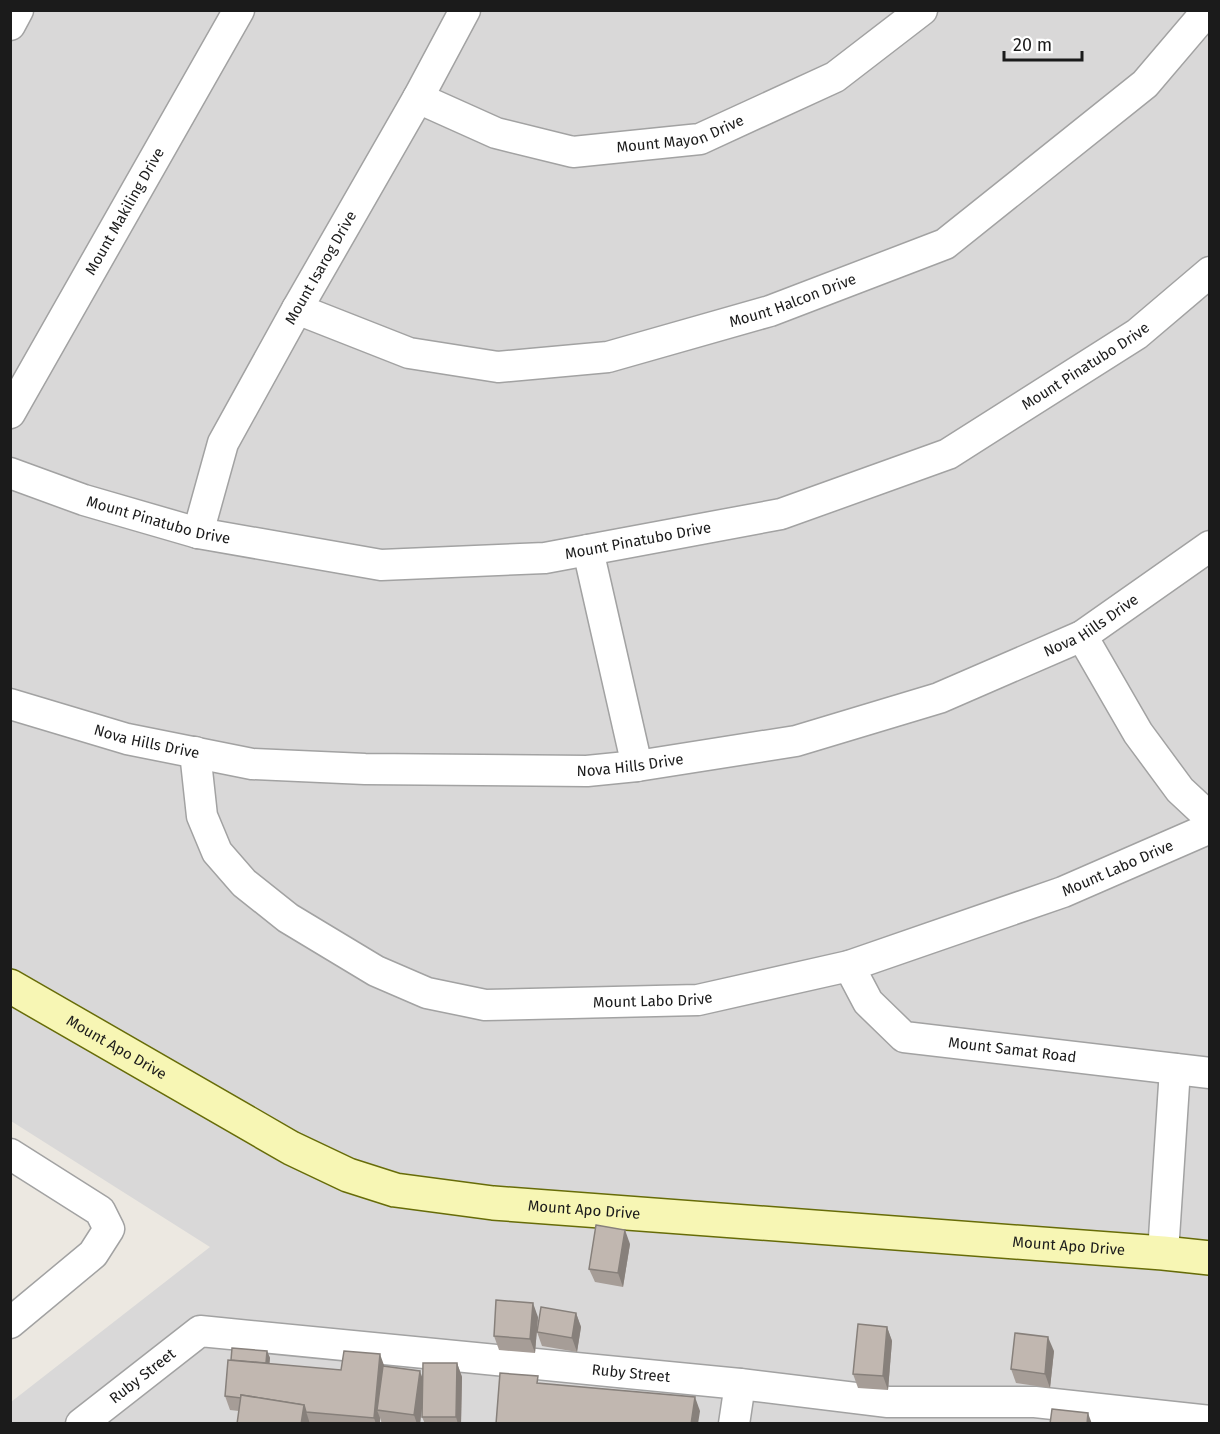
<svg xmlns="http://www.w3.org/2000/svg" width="1220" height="1434" font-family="'Fira Sans',sans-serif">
  <rect width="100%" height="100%" fill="#ece8e1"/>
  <path fill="#d9d8d8" d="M10,11H1209V1423H11V1402L210,1247L11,1121Z"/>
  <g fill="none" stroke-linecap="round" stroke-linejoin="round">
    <defs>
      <g id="street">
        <path d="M10,25L18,10"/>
        <path id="s1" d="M418,98L496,133L573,152L700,139L835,77L922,10"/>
        <path id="s2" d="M297,309L409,353L498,367L608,357L770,311L945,244L1145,84L1208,10"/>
        <path id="s3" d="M10,413L239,10"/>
        <path id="s4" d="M10,473L84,500L198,533L381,565L545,558L781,514L948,454L1137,334L1210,272"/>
        <path id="s5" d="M198,533L223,443L297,309L418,98L465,10"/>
        <path d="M588,550L637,766"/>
        <path d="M1082,636L1138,733L1180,790L1210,818"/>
        <path id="s6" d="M10,704L127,739L252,764L365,769L587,771L637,766L796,741L939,698L1082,636L1210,546"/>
        <path id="s7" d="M195,752L202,816L217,852L244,883L288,918L376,971L427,993L485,1005L698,1000L849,966L1063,892L1210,828"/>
        <path id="s8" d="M849,966L868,1002L904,1037L1210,1073"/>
        <path d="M10,1154L100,1211L109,1229L93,1254L10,1323"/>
        <path d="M1163,1253L1175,1069"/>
        <path id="s9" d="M81,1424L200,1331L740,1384L888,1402H1035L1210,1421"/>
        <path d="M734,1424L740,1384"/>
      </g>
      <g id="secondary">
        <path id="s10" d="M10,986L291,1148L348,1175L395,1190L493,1203L1163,1253L1210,1258"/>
      </g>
    </defs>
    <use href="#street" stroke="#a2a2a2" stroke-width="33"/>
    <use href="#secondary" stroke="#676c08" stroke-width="36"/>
    <use href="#street" stroke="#fff" stroke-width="30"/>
    <use href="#secondary" stroke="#f7f6b4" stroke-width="33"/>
  </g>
  <g fill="#a69d97">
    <path d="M630,1244L623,1287L595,1282L589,1269Z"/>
    <path d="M576,1313L581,1327L577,1352L542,1346L537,1332Z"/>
    <path d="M538,1317L535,1353L499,1350L494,1336Z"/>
    <path d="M887,1327L892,1341L888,1390L858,1388L853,1374Z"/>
    <path d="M267,1351L270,1358L269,1364L341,1370L384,1366L422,1379L457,1363L462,1377L461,1424H425L422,1417V1404L420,1424H382L380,1418V1424H237L239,1411L230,1410L225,1396L231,1360Z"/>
    <path d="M1054,1351L1050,1388L1016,1383L1011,1369Z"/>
  </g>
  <g fill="#87807b">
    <path d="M625,1230L630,1244L623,1287L618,1273Z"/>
    <path d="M533,1303L538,1317L535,1353L530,1339Z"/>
    <path d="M576,1313L581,1327L577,1352L572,1338Z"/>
    <path d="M887,1327L892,1341L888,1390L883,1376Z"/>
    <path d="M1048,1337L1054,1351L1050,1388L1045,1374Z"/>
    <path d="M267,1351L270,1358L268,1378L265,1371Z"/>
    <path d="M380,1354L385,1368L377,1410L380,1418V1424H376L374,1418Z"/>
    <path d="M457,1363L462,1377L461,1424H458L456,1417Z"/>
    <path d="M420,1371L425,1385L420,1424H417L414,1415Z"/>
    <path d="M695,1397L700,1411L698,1424H691Z"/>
    <path d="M304,1405L310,1424H301Z"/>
    <path d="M1088,1413L1092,1424H1087Z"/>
  </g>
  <g fill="#c1b7b0" stroke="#87807b" stroke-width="1.5">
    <path d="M596,1225L625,1230L618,1273L589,1269Z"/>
    <path d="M496,1300L533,1303L530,1339L494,1336Z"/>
    <path d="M541,1307L576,1313L572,1338L537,1332Z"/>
    <path d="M858,1324L887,1327L883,1376L853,1374Z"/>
    <path d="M1015,1333L1048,1337L1045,1374L1011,1369Z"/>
    <path d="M232,1348L267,1351L266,1363L231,1360Z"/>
    <path d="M344,1351L380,1354L374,1418L306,1412L304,1405L241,1395V1398L225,1396L228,1360L341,1370Z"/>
    <path d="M423,1363H457L456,1417H422Z"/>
    <path d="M383,1366L420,1371L414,1415L377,1410Z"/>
    <path d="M500,1373L538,1376L537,1383L695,1397L691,1424H496Z"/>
    <path d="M241,1395L304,1405L301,1424H237Z"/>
    <path d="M1052,1409L1088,1413L1087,1424H1050Z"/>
  </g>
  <g text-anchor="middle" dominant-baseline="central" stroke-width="4.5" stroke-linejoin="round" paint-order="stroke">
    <g font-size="15" fill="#1b1b1b" stroke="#fff">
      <text stroke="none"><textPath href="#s1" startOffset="274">Mount Mayon Drive</textPath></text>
      <text stroke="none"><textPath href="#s3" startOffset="232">Mount Makiling Drive</textPath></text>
      <text stroke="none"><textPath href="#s5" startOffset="294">Mount Isarog Drive</textPath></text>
      <text stroke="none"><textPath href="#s2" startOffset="514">Mount Halcon Drive</textPath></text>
      <text stroke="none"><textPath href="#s4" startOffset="1128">Mount Pinatubo Drive</textPath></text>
      <text stroke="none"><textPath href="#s4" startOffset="156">Mount Pinatubo Drive</textPath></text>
      <text stroke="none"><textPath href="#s4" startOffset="642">Mount Pinatubo Drive</textPath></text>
      <text stroke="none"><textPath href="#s6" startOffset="1114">Nova Hills Drive</textPath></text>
      <text stroke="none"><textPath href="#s6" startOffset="142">Nova Hills Drive</textPath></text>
      <text stroke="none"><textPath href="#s6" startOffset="628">Nova Hills Drive</textPath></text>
      <text stroke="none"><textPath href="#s7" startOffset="1072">Mount Labo Drive</textPath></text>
      <text stroke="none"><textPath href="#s7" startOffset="586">Mount Labo Drive</textPath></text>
      <text stroke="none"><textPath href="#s10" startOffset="123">Mount Apo Drive</textPath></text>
      <text stroke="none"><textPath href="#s8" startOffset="200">Mount Samat Road</textPath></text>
      <text stroke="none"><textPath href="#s10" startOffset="627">Mount Apo Drive</textPath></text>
      <text stroke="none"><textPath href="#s10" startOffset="1113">Mount Apo Drive</textPath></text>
      <text stroke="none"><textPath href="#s9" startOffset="584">Ruby Street</textPath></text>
      <text stroke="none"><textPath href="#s9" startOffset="78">Ruby Street</textPath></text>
    </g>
  </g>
  <rect width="1220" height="1434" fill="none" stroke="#1b1b1b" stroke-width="24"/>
  <path d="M1004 51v9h78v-9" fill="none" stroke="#1b1b1b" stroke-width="3"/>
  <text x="1013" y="51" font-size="18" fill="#1b1b1b" stroke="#ffffff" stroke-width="4.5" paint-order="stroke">20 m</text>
</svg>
